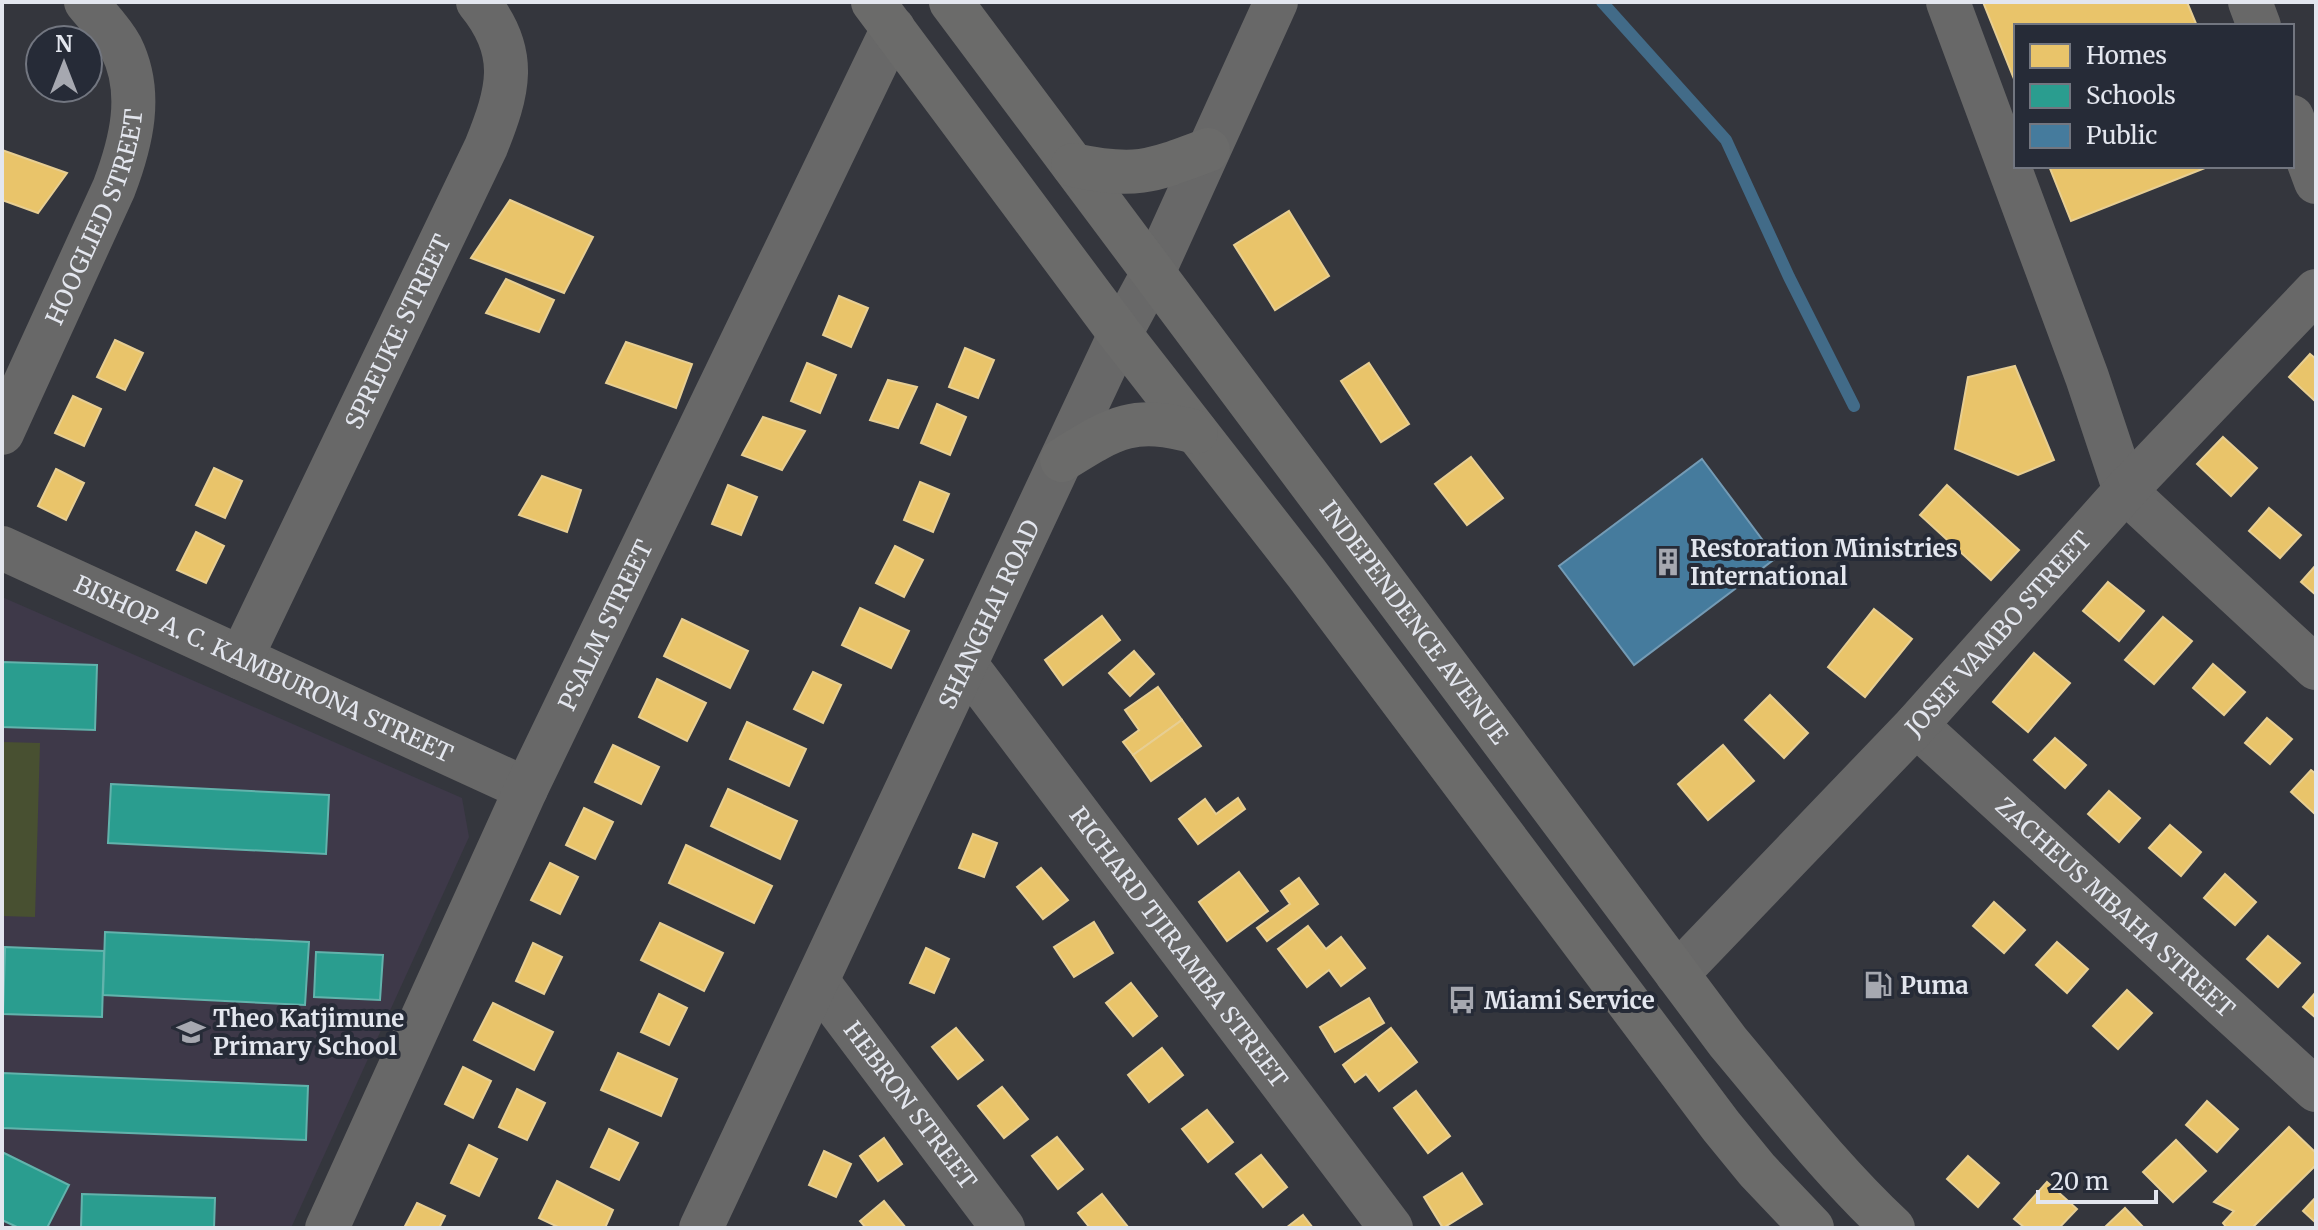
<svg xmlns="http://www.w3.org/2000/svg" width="2318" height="1230" font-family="Merriweather,serif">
  <rect width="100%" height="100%" fill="#34363d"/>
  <path fill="#3e3949" d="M2,597L462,798L469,837L291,1228H2Z"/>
  <path fill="#485031" d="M2,742L40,743L35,917L2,916Z"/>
  <g fill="#e9c46a" stroke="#e7ce92" stroke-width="2">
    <path d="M1983,2H2187L2197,26H2016V84Z"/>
    <path d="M2,150L67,173L38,213L2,200Z"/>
    <path d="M2049,166H2210L2071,221Z"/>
    <path d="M510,200L593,237L564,293L471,258Z"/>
    <path d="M1289,211L1329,276L1275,310L1234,245Z"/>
    <path d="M506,279L554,300L539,332L486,313Z"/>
    <path d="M839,296L868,308L851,347L823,335Z"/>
    <path d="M115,340L143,353L125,390L97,377Z"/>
    <path d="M626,342L692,364L676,408L606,383Z"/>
    <path d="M965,348L994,360L978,398L949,387Z"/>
    <path d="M2310,354L2316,359V402L2289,377Z"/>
    <path d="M807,363L836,375L820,413L791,401Z"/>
    <path d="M1369,363L1409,424L1381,442L1341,381Z"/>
    <path d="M2015,366L2054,460L2018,475L1955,449L1968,377Z"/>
    <path d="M888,380L917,387L898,428L870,420Z"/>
    <path d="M73,396L101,409L84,446L55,433Z"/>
    <path d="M937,404L966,417L950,455L921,443Z"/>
    <path d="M763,417L805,431L782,470L742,455Z"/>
    <path d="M2223,437L2257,468L2231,496L2197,464Z"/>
    <path d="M1471,457L1503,498L1467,525L1435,484Z"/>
    <path d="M214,468L242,481L225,518L196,505Z"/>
    <path d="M56,469L84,483L66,520L38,506Z"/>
    <path d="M542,476L581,490L567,532L519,515Z"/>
    <path d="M920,482L949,494L933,532L904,520Z"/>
    <path d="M728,485L757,497L741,535L712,524Z"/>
    <path d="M1947,485L2019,550L1991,580L1920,515Z"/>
    <path d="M2269,508L2301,535L2280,558L2249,531Z"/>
    <path d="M196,532L224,546L206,583L177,570Z"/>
    <path d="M895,546L923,560L904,597L876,583Z"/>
    <path d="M2316,565V595L2301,582Z"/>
    <path d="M2108,582L2144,611L2119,641L2083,611Z"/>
    <path d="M860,608L909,631L891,668L842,645Z"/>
    <path d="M1874,609L1912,639L1865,697L1828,667Z"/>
    <path d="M1102,616L1120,640L1063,685L1045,660Z"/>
    <path d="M2163,617L2192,641L2154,684L2125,660Z"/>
    <path d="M682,619L748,651L730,688L664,656Z"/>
    <path d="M1134,651L1154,674L1130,696L1109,673Z"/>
    <path d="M2034,653L2070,683L2028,732L1993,702Z"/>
    <path d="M2213,664L2245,692L2224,715L2193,688Z"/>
    <path d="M813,672L841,685L823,723L794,709Z"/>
    <path d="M657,679L706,703L687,741L639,717Z"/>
    <path d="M1158,687L1182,720L1133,755L1123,742L1139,730L1125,710Z"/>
    <path d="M1770,695L1808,733L1784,758L1745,720Z"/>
    <path d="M2267,718L2292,739L2270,764L2245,743Z"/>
    <path d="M1182,720L1201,746L1151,781L1133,755Z"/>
    <path d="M747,722L806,749L789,786L730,759Z"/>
    <path d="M2055,738L2086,765L2065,788L2034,760Z"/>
    <path d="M613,745L659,767L641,804L595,782Z"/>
    <path d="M1723,745L1754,781L1708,820L1678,784Z"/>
    <path d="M2311,770L2316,774V815L2291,792Z"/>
    <path d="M728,789L797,821L780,859L711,826Z"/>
    <path d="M2109,791L2140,818L2119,842L2088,814Z"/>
    <path d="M1238,798L1245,809L1198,844L1179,819L1205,799L1216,814Z"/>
    <path d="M584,808L613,822L595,859L566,845Z"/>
    <path d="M2170,825L2201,852L2181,876L2149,848Z"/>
    <path d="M973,834L997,843L984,877L959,868Z"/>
    <path d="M686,845L772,886L754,923L669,883Z"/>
    <path d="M550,863L578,877L560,914L531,900Z"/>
    <path d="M1041,868L1068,900L1043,919L1017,887Z"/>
    <path d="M1239,872L1268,911L1227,941L1199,902Z"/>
    <path d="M2225,874L2256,902L2235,925L2204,898Z"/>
    <path d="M1299,878L1318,904L1267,941L1257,928L1290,904L1281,891Z"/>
    <path d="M1994,902L2025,930L2004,953L1973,926Z"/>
    <path d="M1094,922L1113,953L1074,977L1054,947Z"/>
    <path d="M660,923L723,953L704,991L641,960Z"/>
    <path d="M1308,926L1326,949L1341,937L1365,968L1341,986L1329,970L1307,987L1278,949Z"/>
    <path d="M2268,936L2300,963L2278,987L2247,959Z"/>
    <path d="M2057,942L2088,969L2067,993L2036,965Z"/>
    <path d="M533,943L562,957L544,994L516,981Z"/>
    <path d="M926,948L949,959L934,993L910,983Z"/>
    <path d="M1131,983L1157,1016L1133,1036L1106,1003Z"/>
    <path d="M2127,990L2152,1013L2118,1049L2093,1026Z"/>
    <path d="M2316,992V1018L2303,1007Z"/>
    <path d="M659,994L687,1008L669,1045L641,1032Z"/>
    <path d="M1369,998L1384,1023L1335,1052L1320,1027Z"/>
    <path d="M493,1003L553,1032L534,1070L474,1040Z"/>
    <path d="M956,1028L983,1060L958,1079L932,1047Z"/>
    <path d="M1391,1028L1417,1062L1379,1091L1366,1074L1355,1082L1343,1065Z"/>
    <path d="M1162,1048L1183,1075L1149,1102L1128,1075Z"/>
    <path d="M618,1053L677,1079L661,1116L601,1090Z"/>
    <path d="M463,1067L491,1081L473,1118L445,1104Z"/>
    <path d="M1002,1087L1028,1119L1004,1138L978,1106Z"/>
    <path d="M517,1089L545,1103L527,1140L499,1127Z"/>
    <path d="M1416,1091L1450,1136L1428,1153L1394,1108Z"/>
    <path d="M2207,1101L2238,1129L2217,1152L2186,1125Z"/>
    <path d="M1207,1110L1233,1142L1208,1162L1182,1129Z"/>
    <path d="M2289,1127L2316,1153V1165L2252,1228H2227L2223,1223L2234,1211L2214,1202Z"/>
    <path d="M609,1129L638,1143L619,1180L591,1167Z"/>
    <path d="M1057,1137L1083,1169L1058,1189L1032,1156Z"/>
    <path d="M884,1138L902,1164L878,1181L860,1156Z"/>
    <path d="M2176,1140L2206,1171L2173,1202L2143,1172Z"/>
    <path d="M469,1145L497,1159L479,1196L451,1183Z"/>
    <path d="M824,1151L851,1164L836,1197L809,1185Z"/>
    <path d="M1261,1155L1287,1187L1263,1207L1236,1174Z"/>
    <path d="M1968,1156L1999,1183L1978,1207L1947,1179Z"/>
    <path d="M1462,1173L1482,1204L1443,1228L1424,1197Z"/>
    <path d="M557,1181L613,1210L605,1228H560L539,1218Z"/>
    <path d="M2047,1182L2077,1209L2059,1228H2025L2014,1219Z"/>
    <path d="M1102,1194L1128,1227L1126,1228H1090L1078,1213Z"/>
    <path d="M2316,1197V1223L2303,1211Z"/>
    <path d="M884,1201L906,1228H866L860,1221Z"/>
    <path d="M417,1203L445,1216L439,1228H404Z"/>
    <path d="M2125,1208L2144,1228H2104Z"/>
    <path d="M1303,1215L1313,1228H1286Z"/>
  </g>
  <g fill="#2a9d8f" stroke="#62b3ac" stroke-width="2">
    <path d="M2,662L97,665L95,730L2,727Z"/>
    <path d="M111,784L329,795L326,854L108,843Z"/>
    <path d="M105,932L309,942L305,1005L103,995Z"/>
    <path d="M5,947L104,951L102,1017L3,1014Z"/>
    <path d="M316,952L383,955L380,1000L314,997Z"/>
    <path d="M2,1073L308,1086L306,1140L2,1128Z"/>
    <path d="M2,1152L69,1185L47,1228H19L2,1220Z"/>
    <path d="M82,1194L215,1198L214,1228H81Z"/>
  </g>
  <path fill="#457b9d" stroke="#749bb5" stroke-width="2" d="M1702,459L1776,558L1634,665L1559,566Z"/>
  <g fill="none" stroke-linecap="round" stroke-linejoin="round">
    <path stroke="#426b88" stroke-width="12" d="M1602,2L1726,140L1789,277L1854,406"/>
    <g stroke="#686868" stroke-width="44">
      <path d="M1948,2L2087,377L2125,491L2316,668"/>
      <path d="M2250,2L2259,26"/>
      <path d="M2292,117L2316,182"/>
      <path id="s1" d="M2,433L114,188C131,143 144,93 121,47C112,30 98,17 86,2"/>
      <path id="s2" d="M2,548L526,789"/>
      <path id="s3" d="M241,658L486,147C508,92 520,53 478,2"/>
      <path id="s4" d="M967,666L1391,1228"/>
      <path id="s5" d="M1916,725L2316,1090"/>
      <path id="s6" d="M1677,974L1916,725L2125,491L2316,291"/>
      <path id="s7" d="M818,982L1003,1228"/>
      <path id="s8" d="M327,1228L526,789L893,28"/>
      <path id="s9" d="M701,1228L1120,334L1153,273L1276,2"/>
    </g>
    <g stroke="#6b6b6a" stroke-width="44">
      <path d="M873,2L1120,334L1307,574L1721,1126L1757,1170L1812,1228"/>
      <path id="s10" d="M951,2L1728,1042C1781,1105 1832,1171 1893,1228"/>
      <path d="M1073,165C1135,178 1150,172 1208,150"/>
      <path d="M1062,460C1115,427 1133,415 1196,432"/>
    </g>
  </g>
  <defs>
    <symbol id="building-bare" viewBox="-9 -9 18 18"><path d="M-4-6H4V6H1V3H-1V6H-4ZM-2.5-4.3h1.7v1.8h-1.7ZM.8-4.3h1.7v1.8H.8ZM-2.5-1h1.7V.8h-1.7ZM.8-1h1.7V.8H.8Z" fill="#a6a8b0" stroke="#262b37" stroke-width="2.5" paint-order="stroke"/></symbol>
    <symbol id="fuel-bare" viewBox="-9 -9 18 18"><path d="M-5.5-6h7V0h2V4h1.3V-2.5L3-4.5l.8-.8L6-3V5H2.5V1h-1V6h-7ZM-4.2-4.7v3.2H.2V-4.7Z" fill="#a6a8b0" stroke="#262b37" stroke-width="2.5" paint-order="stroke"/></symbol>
    <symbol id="bus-bare" viewBox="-9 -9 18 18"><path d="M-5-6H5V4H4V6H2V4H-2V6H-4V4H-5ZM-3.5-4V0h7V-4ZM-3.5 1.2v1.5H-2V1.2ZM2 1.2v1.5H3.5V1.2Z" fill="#a6a8b0" stroke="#262b37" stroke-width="2.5" paint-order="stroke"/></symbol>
    <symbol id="school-bare" viewBox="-9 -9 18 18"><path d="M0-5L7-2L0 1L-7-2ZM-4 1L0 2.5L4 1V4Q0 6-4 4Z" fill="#a6a8b0" stroke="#262b37" stroke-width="2.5" paint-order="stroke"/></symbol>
  </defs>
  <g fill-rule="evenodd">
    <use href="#building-bare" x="1648" y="542" width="40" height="40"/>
    <use href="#fuel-bare" x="1858" y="965" width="40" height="40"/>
    <use href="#bus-bare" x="1442" y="980" width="40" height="40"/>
    <use href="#school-bare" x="171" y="1012" width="40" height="40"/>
  </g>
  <g text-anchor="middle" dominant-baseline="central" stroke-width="8" stroke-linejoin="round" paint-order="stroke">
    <g font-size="24" fill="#e3e6ee" stroke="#262b37">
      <text stroke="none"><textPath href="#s1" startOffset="236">HOOGLIED STREET</textPath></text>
      <text stroke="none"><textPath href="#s3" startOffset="362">SPREUKE STREET</textPath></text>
      <text stroke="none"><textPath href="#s9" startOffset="678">SHANGHAI ROAD</textPath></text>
      <text stroke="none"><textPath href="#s10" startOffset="774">INDEPENDENCE AVENUE</textPath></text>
      <text stroke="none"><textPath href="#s8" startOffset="664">PSALM STREET</textPath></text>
      <text stroke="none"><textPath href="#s6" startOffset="468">JOSEF VAMBO STREET</textPath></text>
      <text stroke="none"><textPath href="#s2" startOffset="288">BISHOP A. C. KAMBURONA STREET</textPath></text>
      <text stroke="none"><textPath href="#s5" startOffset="270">ZACHEUS MBAHA STREET</textPath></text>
      <text stroke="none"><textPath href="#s4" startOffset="352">RICHARD TJIRAMBA STREET</textPath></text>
      <text stroke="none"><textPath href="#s7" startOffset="154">HEBRON STREET</textPath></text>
    </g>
    <g font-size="24" font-weight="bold" fill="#e3e6ee" stroke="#262b37" text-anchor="start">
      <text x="1690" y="548">Restoration Ministries<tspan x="1690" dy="28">International</tspan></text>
      <text x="1900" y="985">Puma</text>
      <text x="1484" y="1000">Miami Service</text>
      <text x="213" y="1018">Theo Katjimune<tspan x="213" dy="28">Primary School</tspan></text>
    </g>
  </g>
  <rect width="2318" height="1230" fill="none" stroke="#e3e6ee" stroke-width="8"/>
  <rect x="2014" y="24" width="280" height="144" fill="#262b37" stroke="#727680" stroke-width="2"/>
  <rect x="2030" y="44" width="40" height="24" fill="#e9c46a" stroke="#727680" stroke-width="2"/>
  <text x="2086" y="64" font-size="24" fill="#e3e6ee">Homes</text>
  <rect x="2030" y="84" width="40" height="24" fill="#2a9d8f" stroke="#727680" stroke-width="2"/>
  <text x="2086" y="104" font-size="24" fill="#e3e6ee">Schools</text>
  <rect x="2030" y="124" width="40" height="24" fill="#457b9d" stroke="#727680" stroke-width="2"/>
  <text x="2086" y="144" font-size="24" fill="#e3e6ee">Public</text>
  <g transform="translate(64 64)"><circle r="38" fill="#262b37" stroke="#727680" stroke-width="2"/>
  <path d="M0-6L14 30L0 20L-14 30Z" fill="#a6a8b0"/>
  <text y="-12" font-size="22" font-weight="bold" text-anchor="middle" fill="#e3e6ee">N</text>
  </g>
  <path d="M2038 1190v12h118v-12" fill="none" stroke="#e3e6ee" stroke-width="4"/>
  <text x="2050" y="1190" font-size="24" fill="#e3e6ee" stroke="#262b37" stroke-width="6" paint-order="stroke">20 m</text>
</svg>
